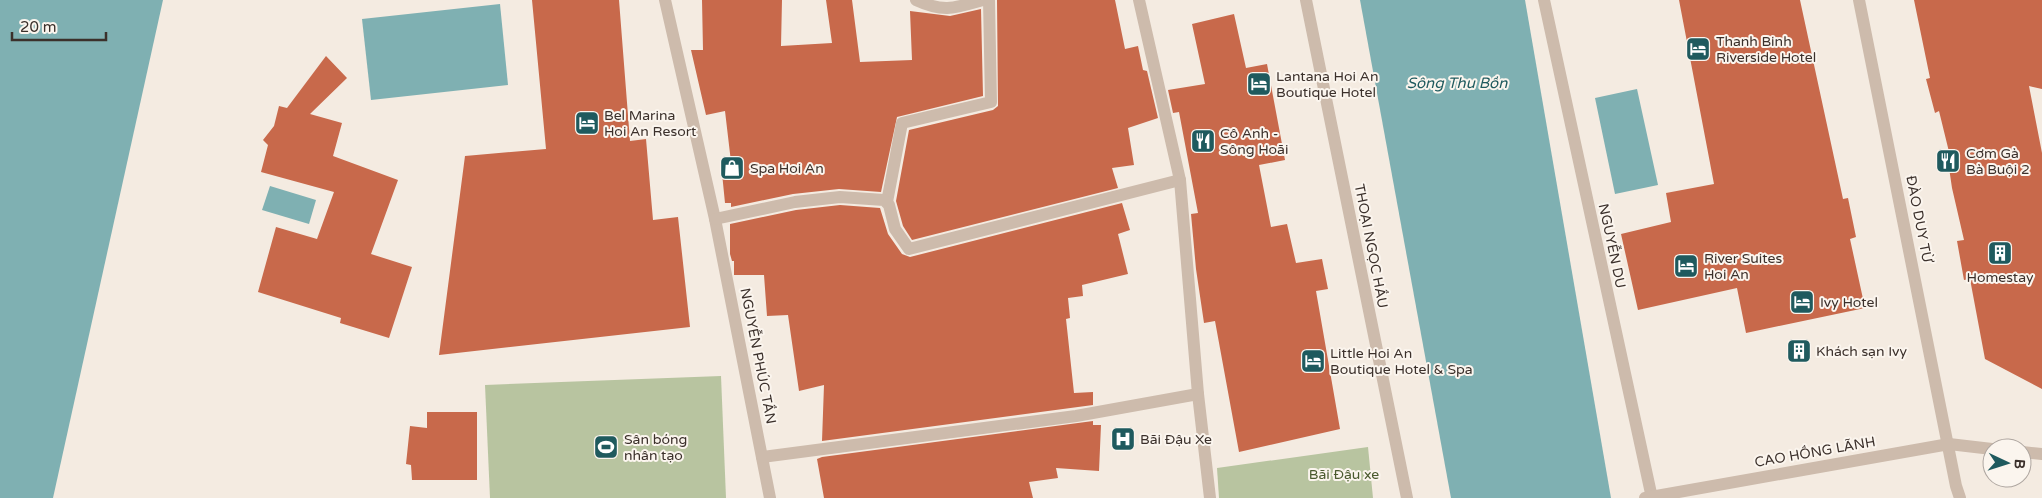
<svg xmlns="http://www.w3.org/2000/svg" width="2042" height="498" font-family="'Varela Round',sans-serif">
  <rect width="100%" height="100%" fill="#f4ebe1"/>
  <g fill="#b8c4a0">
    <path d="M721,376L726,498H490L485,385Z"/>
    <path d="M1368,447L1373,498H1219L1217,468Z"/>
  </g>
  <g fill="#7fb0b2">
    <path d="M0,0H163L53,498H0Z"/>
    <path d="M1360,0H1525L1611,498H1451Z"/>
    <path d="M500,4L508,85L371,100L362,19Z"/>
    <path d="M1637,89L1658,185L1615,194L1595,98Z"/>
    <path d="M270,186L316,200L309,224L262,210Z"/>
  </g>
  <g fill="#c8694b">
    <path d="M532,0H619L630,141L646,139L653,220L678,217L690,327L439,355L465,156L546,149Z"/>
    <path d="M702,0H782L781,46L832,43L826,0H852L860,62L912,60L910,11L950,16L981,9L983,96L897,117L881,192L839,189L793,194L731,207V203H725L721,163L731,162L725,111L706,115L691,50H703Z"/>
    <path d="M997,0H1115L1125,49L1138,46L1143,70L1147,71L1158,118L1128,128L1134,165L1112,168L1118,188L912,240L903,226L896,201L909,130L993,110L998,106Z"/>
    <path d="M1679,0H1800L1843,199L1848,198L1856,237L1850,239L1865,308L1746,333L1737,288L1638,310L1621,234L1671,222L1666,193L1714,184Z"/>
    <path d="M1914,0H2042V89L2029,86L2042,153V389L1985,359L1970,279L1964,280L1957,241L1964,240L1952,188L1948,161L1951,160L1939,111L1935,113L1926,79L1930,78Z"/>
    <path d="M1234,14L1246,68L1267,64L1285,160L1259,165L1271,227L1287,224L1296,263L1322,259L1328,289L1316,291L1340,429L1239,452L1215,321L1204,323L1196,269L1191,214L1198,213L1179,112L1173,113L1168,90L1205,84L1192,24Z"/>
    <path d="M326,56L347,78L310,114L342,123L333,156L398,180L371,254L412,267L389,338L340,323L341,318L258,292L276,227L317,239L334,192L261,172L268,145L263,140L274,126L279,106L287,108Z"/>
    <path d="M1122,203L1130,230L1118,234L1128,274L1082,285L1083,296L1068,298L1070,318L1066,319L1074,393L1093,392V405L822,441L824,385L799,391L788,315L767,316L764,275H734V261H732L730,254V224L796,210L840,205L880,208L888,234L902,254L910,257Z"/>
    <path d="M427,412H477V480H412L411,465L406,464L410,426L427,428Z"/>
    <path d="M1093,421V425H1101L1099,471L1056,468L1058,478L1029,482L1033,498H824L817,459L822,457Z"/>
  </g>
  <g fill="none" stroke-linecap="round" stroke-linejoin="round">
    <g stroke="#cdbbac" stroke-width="12">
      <path d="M665,0L715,219L770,498"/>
      <path d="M916,0C944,13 955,8 983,0"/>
      <path d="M1139,0L1180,180L1198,394L1210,498"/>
      <path d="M1306,0L1407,498"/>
      <path d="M1544,0L1652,498"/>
      <path d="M1859,0L1956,486L1960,498"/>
      <path d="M887,202L902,123L991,102L989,0"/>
      <path d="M715,219L795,202L840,197L884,200L889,205L895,229L909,249L1180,180"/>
      <path d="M2022,452L2042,454"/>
      <path d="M762,457L1076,416L1198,394"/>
      <path d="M1645,498L1949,444L1992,449"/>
    </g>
  </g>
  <defs>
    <symbol id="hotel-square" viewBox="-11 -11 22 22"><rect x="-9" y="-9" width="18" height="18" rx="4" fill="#1f5a5e" stroke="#fbf5ee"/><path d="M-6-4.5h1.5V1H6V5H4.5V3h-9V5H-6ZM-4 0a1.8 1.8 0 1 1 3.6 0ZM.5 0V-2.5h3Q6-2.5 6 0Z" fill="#fff"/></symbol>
    <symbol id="restaurant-square" viewBox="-11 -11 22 22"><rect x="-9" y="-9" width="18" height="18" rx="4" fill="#1f5a5e" stroke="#fbf5ee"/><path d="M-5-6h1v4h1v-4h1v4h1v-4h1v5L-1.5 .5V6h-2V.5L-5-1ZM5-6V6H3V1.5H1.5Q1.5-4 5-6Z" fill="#fff"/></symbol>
    <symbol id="shop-square" viewBox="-11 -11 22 22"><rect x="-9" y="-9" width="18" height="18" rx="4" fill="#1f5a5e" stroke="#fbf5ee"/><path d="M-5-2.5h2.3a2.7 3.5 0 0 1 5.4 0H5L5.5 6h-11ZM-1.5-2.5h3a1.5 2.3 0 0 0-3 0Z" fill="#fff"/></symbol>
    <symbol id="building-square" viewBox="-11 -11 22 22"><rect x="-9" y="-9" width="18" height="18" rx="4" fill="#1f5a5e" stroke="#fbf5ee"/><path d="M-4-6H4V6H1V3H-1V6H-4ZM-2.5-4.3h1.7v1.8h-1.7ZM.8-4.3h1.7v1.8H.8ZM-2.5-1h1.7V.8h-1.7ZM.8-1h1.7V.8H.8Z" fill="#fff"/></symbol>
    <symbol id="hospital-square" viewBox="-11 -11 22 22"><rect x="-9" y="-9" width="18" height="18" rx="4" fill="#1f5a5e" stroke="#fbf5ee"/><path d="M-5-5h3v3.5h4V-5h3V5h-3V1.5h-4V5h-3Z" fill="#fff"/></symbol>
    <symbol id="stadium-square" viewBox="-11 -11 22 22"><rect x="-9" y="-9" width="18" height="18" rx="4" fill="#1f5a5e" stroke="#fbf5ee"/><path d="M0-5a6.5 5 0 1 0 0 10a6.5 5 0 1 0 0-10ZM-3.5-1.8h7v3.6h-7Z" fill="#fff"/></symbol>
  </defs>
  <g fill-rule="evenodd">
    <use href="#hotel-square" x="1684" y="35" width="28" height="28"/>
    <use href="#hotel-square" x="1245" y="70" width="28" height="28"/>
    <use href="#hotel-square" x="573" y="109" width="28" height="28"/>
    <use href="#restaurant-square" x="1189" y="127" width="28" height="28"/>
    <use href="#restaurant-square" x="1934" y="147" width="28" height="28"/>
    <use href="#shop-square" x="718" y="154" width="28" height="28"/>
    <use href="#building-square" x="1986" y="239" width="28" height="28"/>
    <use href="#hotel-square" x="1672" y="252" width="28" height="28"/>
    <use href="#hotel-square" x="1788" y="288" width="28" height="28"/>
    <use href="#building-square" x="1785" y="337" width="28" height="28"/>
    <use href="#hotel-square" x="1299" y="347" width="28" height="28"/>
    <use href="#hospital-square" x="1109" y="425" width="28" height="28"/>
    <use href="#stadium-square" x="592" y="433" width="28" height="28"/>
  </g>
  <g text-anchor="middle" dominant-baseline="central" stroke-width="4" stroke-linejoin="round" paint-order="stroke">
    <g font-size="14" fill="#3b302b" stroke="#fbf5ee" text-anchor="start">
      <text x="1716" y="41">Thanh Binh<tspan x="1716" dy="16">Riverside Hotel</tspan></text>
      <text x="1276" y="76">Lantana Hoi An<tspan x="1276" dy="16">Boutique Hotel</tspan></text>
      <text x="604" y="115">Bel Marina<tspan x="604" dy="16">Hoi An Resort</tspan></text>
      <text x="1220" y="133">Cô Anh -<tspan x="1220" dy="16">Sông Hoāi</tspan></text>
      <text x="1966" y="153">Cơm Gà<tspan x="1966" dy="16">Bà Buội 2</tspan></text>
      <text x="750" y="168">Spa Hoi An</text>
      <text x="1704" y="258">River Suites<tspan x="1704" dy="16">Hoi An</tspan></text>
      <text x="2000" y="277" text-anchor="middle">Homestay</text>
      <text x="1820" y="302">Ivy Hotel</text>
      <text x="1816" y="351">Khách sạn Ivy</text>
      <text x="1330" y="353">Little Hoi An<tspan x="1330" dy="16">Boutique Hotel &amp; Spa</tspan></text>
      <text x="624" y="439">Sân bóng<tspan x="624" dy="16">nhân tạo</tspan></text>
      <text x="1140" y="439">Bãi Đậu Xe</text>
    </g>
    <g font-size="14" fill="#3b302b" stroke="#fbf5ee">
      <text transform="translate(1919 219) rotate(79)">ĐÀO DUY TỪ</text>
      <text transform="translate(1371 246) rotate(79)">THOẠI NGỌC HẦU</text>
      <text transform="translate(1612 246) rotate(78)">NGUYỄN DU</text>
      <text transform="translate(758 356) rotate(79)">NGUYỄN PHÚC TẦN</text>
      <text transform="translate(1815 452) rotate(-10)">CAO HỒNG LÃNH</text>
    </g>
    <g font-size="14" fill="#4a5a2e" stroke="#fbf5ee">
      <text x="1344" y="474">Bãi Đậu xe</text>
    </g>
    <g font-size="15" font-style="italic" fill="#1f5a5e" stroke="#fbf5ee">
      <text x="1457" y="83">Sông Thu Bồn</text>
    </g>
  </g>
  <g transform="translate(2007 463) rotate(94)"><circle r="24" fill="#fbf5ee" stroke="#aea6a0"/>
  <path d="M0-4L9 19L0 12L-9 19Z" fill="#1f5a5e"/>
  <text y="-8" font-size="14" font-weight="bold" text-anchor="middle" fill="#3b302b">B</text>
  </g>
  <path d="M12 32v8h94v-8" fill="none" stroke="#3b302b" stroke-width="2.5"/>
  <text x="20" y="32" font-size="15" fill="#3b302b" stroke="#fbf5ee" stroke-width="4" paint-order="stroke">20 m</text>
</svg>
